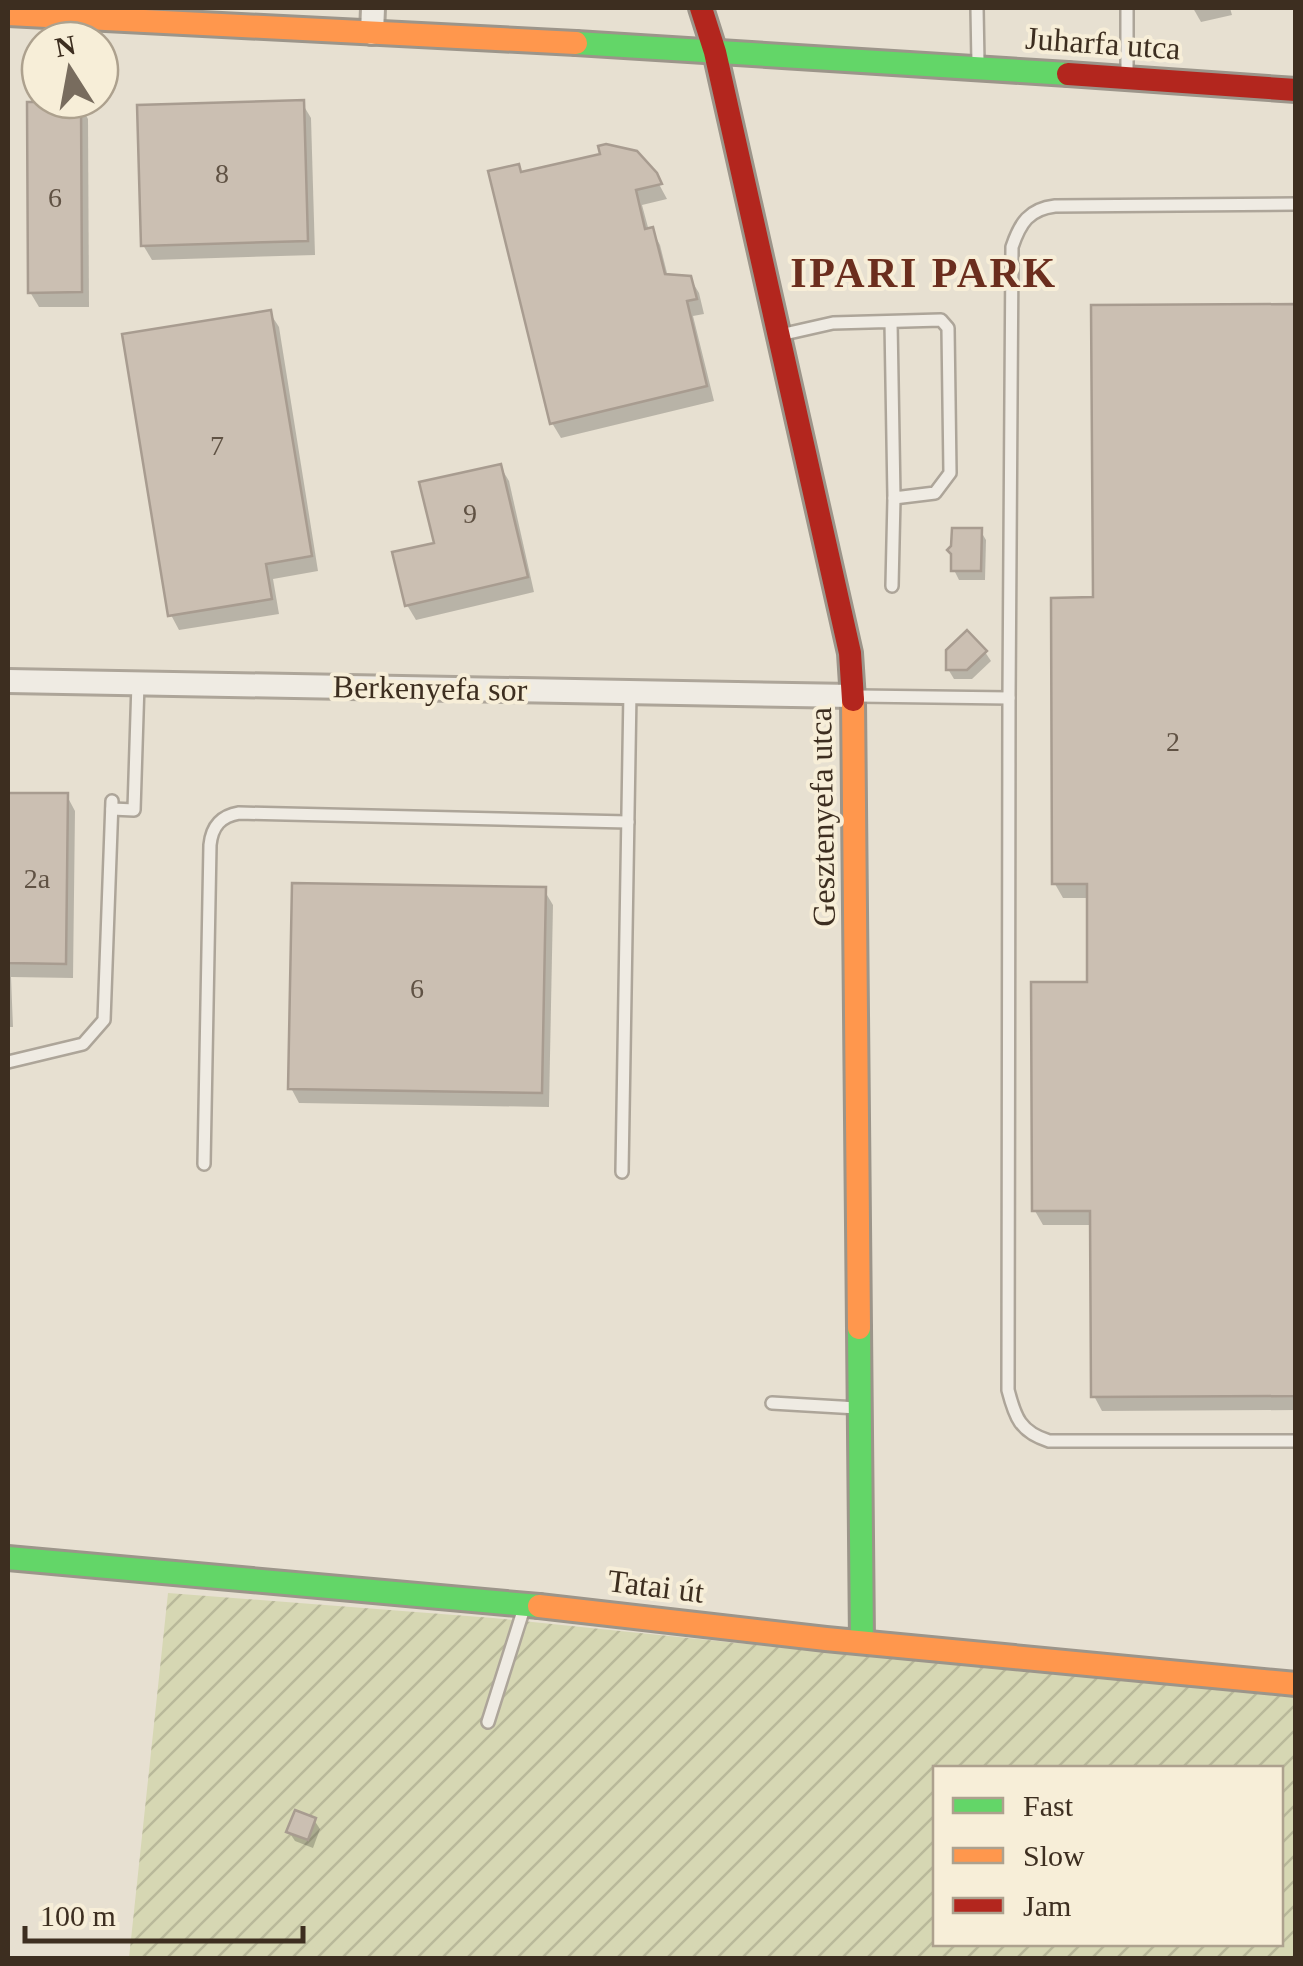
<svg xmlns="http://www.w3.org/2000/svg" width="1303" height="1966" font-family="Georgia,serif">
  <defs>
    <pattern id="garden-furrows" width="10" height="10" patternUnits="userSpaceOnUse" patternTransform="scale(2.5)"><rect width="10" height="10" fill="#d6d7b3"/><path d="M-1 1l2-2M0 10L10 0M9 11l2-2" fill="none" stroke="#b9b99a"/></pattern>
  </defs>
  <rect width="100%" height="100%" fill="#e7e0d1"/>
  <path fill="url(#garden-furrows)" fill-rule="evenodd" d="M168,1593L493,1618L864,1656L1295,1685V1958H129ZM936,1768H1280V1944H936Z"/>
  <g fill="#0003">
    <path d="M1193,8H1230L1232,15L1201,22Z"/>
    <path d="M302,103L311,118L315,255L152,260L143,245Z"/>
    <path d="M80,104L88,119L89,307H39L30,292Z"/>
    <path d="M647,162L667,199L642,205L649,231L652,230L660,245L668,277L690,278L699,293L704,314L693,316L714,401L561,438L552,423L522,175Z"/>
    <path d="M1296,306V1410L1102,1411L1094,1396L1093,1225H1043L1035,1211L1090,984L1089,898H1063L1055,884L1095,600Z"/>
    <path d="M270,313L279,327L318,571L273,579L279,614L179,630L171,615Z"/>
    <path d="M500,466L509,481L534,592L416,620L407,605L436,545Z"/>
    <path d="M980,530L986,540L985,580H959L954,570Z"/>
    <path d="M985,652L991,661L972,679H954L948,669Z"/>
    <path d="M8,795L67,796L75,811L73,978L11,977L13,1027H8Z"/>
    <path d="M544,890L553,905L549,1107L299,1103L291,1088Z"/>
    <path d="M314,1820L320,1829L313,1848L295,1841L289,1832Z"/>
  </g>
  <g fill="#cbbfb2" stroke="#a89c90" stroke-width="2.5">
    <path d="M304,100L308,241L141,246L137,105Z"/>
    <path d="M27,102H81L82,292L28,293Z"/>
    <path d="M606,144L637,151L657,173L662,184L636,190L645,229L653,227L665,274L691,276L697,299L687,301L707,386L550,424L488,171L519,164L521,172L600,154L598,146Z"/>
    <path d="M1296,304V1396L1091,1397L1090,1211H1032L1031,982H1087V884H1052L1051,598L1093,597L1091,305Z"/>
    <path d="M271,310L312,556L266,564L272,599L168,616L122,334Z"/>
    <path d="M501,464L528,577L405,606L392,552L434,543L419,482Z"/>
    <path d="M952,528H982L981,571H951V554L947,550L951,546Z"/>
    <path d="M967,630L987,651L967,670H946V650Z"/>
    <path d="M8,793H68L66,964L8,963Z"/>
    <path d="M292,883L546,887L542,1093L288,1089Z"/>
    <path d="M295,1810L316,1818L308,1840L286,1832Z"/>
  </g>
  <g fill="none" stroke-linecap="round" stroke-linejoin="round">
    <defs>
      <g id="lane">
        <path d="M977,8L978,63"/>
        <path d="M1127,73V8"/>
        <path d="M780,335L833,323L941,320L948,328L950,473L935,493L894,498L891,322"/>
        <path d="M892,586L894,498"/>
        <path d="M858,696L1009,698L1012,247C1020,223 1029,209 1055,206L1296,204"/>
        <path d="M1009,698L1008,1390C1015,1417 1020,1432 1049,1441H1296"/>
        <path d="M112,809L134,810L138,683"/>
        <path d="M8,1062L83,1044L104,1020L112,801"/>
        <path d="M204,1164L210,845C212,826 221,816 239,813L628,822"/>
        <path d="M622,1172L630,692"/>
        <path d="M772,1403L857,1408"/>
        <path d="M488,1722L524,1608"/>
      </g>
      <g id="street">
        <path d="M372,33L373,8"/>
        <path d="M8,681L853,696"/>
      </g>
      <g id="fast">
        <path d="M576,43L1068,74"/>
        <path d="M859,1328L862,1642"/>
        <path d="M8,1558L539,1606"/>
      </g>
      <g id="slow">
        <path d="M8,14L576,43"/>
        <path d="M853,700L859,1328"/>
        <path d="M539,1606L826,1639L1296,1684"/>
      </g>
      <g id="jam">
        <path d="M701,8L715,52L850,653L853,700"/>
        <path d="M1068,74L1296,90"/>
      </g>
    </defs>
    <use href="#lane" stroke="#ada599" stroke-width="16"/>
    <use href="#street" stroke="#ada599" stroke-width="28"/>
    <use href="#fast" stroke="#9c958a" stroke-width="28"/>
    <use href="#slow" stroke="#9c958a" stroke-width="28"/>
    <use href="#jam" stroke="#9c958a" stroke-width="28"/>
    <use href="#lane" stroke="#efebe3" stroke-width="11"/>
    <use href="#street" stroke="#efebe3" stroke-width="22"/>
    <use href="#fast" stroke="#63d668" stroke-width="22"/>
    <use href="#slow" stroke="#ff974d" stroke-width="22"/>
    <use href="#jam" stroke="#b3261e" stroke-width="22"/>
  </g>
  <g text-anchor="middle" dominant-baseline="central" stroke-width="8" stroke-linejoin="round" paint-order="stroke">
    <g font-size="28" fill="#605244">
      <text x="222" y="173">8</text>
      <text x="55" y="197">6</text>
      <text x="217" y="445">7</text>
      <text x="470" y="513">9</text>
      <text x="1173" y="741">2</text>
      <text x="37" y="878">2a</text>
      <text x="417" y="988">6</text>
    </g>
    <g font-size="32" fill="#3d2e20" stroke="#f7eed8">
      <text transform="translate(1103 43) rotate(4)">Juharfa utca</text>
      <text transform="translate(430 688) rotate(1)">Berkenyefa sor</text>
      <text transform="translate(822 817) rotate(-91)">Gesztenyefa utca</text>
      <text transform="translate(656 1586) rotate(7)">Tatai út</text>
    </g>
    <g font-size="42" font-weight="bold" letter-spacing="2.5" fill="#6b2e1e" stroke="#f7eed8">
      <text x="924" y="273">IPARI PARK</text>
    </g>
  </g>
  <rect width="1303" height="1966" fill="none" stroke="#3d2e20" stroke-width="20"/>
  <rect x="933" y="1766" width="350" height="180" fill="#f7eed8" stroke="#ada18e" stroke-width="2.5"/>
  <rect x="953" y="1798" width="50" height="15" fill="#63d668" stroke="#ada18e" stroke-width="2.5"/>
  <text x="1023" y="1816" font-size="30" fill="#3d2e20">Fast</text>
  <rect x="953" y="1848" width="50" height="15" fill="#ff974d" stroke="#ada18e" stroke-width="2.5"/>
  <text x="1023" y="1866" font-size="30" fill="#3d2e20">Slow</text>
  <rect x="953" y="1898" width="50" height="15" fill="#b3261e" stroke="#ada18e" stroke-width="2.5"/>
  <text x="1023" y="1916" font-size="30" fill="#3d2e20">Jam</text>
  <g transform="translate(70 70) rotate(349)"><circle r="48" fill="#f7eed8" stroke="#ada18e" stroke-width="2.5"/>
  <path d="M0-8L18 38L0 25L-18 38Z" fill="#786c5e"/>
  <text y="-15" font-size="28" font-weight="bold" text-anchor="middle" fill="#3d2e20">N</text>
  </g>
  <path d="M25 1926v15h278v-15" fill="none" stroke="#3d2e20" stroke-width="5"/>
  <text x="40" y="1926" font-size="30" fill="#3d2e20" stroke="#f7eed8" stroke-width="8" paint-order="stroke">100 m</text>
</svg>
